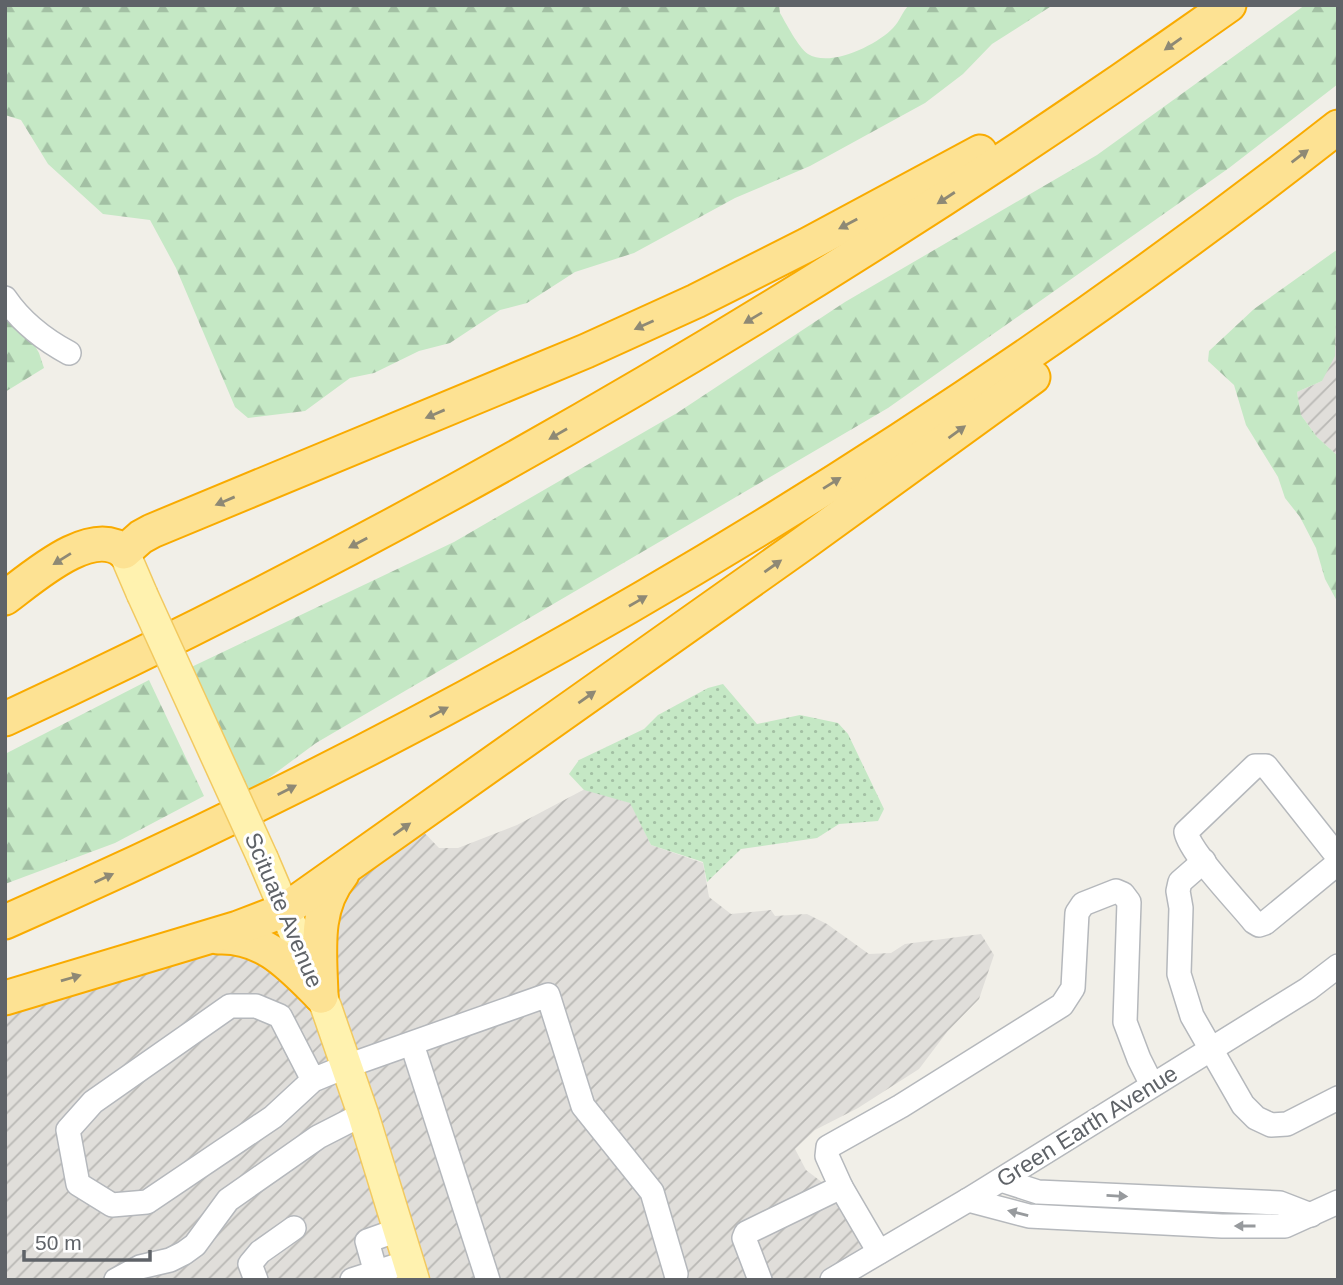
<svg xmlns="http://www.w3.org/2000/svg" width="1343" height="1285" font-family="Helvetica,sans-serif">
  <defs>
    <pattern id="industrial-furrows" width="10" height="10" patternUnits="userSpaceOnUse" patternTransform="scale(1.75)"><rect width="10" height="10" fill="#e0deda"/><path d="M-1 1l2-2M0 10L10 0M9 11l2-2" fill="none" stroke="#b9b8b5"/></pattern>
    <pattern id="grass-dots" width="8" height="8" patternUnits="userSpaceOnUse" patternTransform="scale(1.75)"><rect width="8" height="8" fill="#c5e8c5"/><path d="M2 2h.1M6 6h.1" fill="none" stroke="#a3c0a4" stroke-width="1.8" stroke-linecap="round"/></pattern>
    <pattern id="forest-firs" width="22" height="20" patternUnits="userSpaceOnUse" patternTransform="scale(1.75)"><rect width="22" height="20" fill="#c5e8c5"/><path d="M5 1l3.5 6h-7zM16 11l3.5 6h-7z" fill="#a3c0a4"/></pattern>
  </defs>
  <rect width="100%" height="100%" fill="#f1efe8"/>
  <g fill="url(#industrial-furrows)">
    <path d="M1336,317H1338V456L1317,437L1301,415L1297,392L1322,381Z"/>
    <path d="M585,789L631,803L651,845L703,863L709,897L731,914L771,910L775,916L807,914L827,924L869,954L891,953L905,944L981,934L994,955L979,999L947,1032L919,1069L858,1108L815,1130L795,1149L806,1170L823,1183L873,1252L818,1280H5V998L286,912L415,823L439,848H458L517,825Z"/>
  </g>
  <path fill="url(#grass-dots)" d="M723,684L757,724L800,715L838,723L848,734L884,809L878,821L839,824L817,838L741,849L707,882L703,862L651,845L630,803L584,790L569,774L579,760L644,729L658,715L708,688Z"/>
  <g fill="url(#forest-firs)">
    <path d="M5,5H779L780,13C786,23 798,47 808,54C830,68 877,45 893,28C900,21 902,12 909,5H1053L992,44L963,74L925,103L810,166L735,198L634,253L575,272L527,303L500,310L450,343L419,351L374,373L350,378L305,411L248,418L235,407L176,268L150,220L103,214L48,164L21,120L5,115Z"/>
    <path d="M1305,5H1338V84L1229,168L888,408L316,743L239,800L183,671L454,542L677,413L845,302L1097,155Z"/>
    <path d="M1338,249L1335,356L1322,381L1297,392L1301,415L1317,437L1338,456V603L1325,579L1316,548L1300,517L1285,498L1278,477L1246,425L1234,385L1208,361L1209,351L1254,309Z"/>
    <path d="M5,294L39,353L44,368L5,392Z"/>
    <path d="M149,680L204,796L115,843L5,884V754Z"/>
  </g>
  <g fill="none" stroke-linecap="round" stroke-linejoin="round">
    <defs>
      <g id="minor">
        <path d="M5,298C22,323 43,339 69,353"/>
        <path d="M1338,857L1266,766H1255L1186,832C1190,853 1239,903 1254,922L1259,925L1265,923L1338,863"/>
        <path d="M1204,861L1180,882L1178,891L1181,908L1179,974L1192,1016L1243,1105L1256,1118L1271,1125L1287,1124L1338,1098"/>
        <path d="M412,1044L488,1280"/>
        <path d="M313,1080L280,1016L256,1006H230L93,1102L68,1130L78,1184L112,1205L147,1202L273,1117L313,1080L347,1066L548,995L583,1106L652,1192L676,1274"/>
        <path d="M1001,1180L1038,1192L1280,1203L1311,1215"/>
        <path d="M841,1187L827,1156L828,1147L901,1106L1062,1005L1073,988L1077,913L1083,904L1116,891L1123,894L1129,902L1125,1022L1139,1059L1152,1085"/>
        <path d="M968,1200L1029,1216L1222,1226H1285L1338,1202"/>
        <path d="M376,1273L367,1241L398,1230"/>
        <path d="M116,1280L140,1267L170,1260L184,1253L195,1245L228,1200L318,1137L363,1114"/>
        <path d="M256,1280L250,1264L260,1252L294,1228"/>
        <path d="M352,1280L408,1262"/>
        <path d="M760,1280L744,1238L746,1233L841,1187L879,1252"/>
        <path d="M832,1280L968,1200L1308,989L1338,966"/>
      </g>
      <g id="major">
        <path d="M124,552L142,594"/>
        <path d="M263,859L326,1007L363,1114L414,1280"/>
      </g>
      <g id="highway">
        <path d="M5,598C32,578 92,524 124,552L141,537L152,531L586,351L696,301L807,245L980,152"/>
        <path d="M5,719C434,520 843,279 1229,5"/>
        <path d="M5,922C480,714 929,447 1338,127"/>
        <path d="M218,937C264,935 291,966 321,996"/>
        <path d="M321,996C320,953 313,909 342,874"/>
        <path d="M5,998L238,928L285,910L804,543L1033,377"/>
      </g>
    </defs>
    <use href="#minor" stroke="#b5b8bc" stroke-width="26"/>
    <use href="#major" stroke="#f2c960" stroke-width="33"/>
    <use href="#highway" stroke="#f9ab00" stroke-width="37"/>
    <use href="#minor" stroke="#fff" stroke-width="23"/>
    <use href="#major" stroke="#fff2af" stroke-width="30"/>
    <use href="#highway" stroke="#fde293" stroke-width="33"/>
    <defs>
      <path id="major-bridge" d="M142,594L263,859"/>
    </defs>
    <use href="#major-bridge" stroke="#f2c960" stroke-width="33" stroke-linecap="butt"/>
    <use href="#major-bridge" stroke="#fff2af" stroke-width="30"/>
  </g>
  <defs><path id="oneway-solid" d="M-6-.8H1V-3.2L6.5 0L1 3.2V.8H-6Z" transform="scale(1.75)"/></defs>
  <g fill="#8e8975">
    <use href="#oneway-solid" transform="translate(1173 44) rotate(145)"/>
    <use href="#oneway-solid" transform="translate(1300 156) rotate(-37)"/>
    <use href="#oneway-solid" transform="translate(946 198) rotate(147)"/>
    <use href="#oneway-solid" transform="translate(848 224) rotate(152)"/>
    <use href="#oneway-solid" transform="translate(753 318) rotate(149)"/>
    <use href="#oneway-solid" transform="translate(644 325) rotate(156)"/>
    <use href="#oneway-solid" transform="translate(435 414) rotate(157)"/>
    <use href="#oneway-solid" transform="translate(957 432) rotate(-36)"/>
    <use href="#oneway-solid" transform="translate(558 434) rotate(150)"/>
    <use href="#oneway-solid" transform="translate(832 483) rotate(-32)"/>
    <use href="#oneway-solid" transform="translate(225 501) rotate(157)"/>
    <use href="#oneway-solid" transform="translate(358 543) rotate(152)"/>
    <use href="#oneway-solid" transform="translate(62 559) rotate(148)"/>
    <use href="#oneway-solid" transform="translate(773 566) rotate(-35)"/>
    <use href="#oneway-solid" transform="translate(638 601) rotate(-30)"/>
    <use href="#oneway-solid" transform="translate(587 697) rotate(-35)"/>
    <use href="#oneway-solid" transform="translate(439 712) rotate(-28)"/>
    <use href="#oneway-solid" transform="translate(287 790) rotate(-27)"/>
    <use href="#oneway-solid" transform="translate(402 829) rotate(-35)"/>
    <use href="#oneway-solid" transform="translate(104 878) rotate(-25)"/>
    <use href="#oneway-solid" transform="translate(71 978) rotate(-16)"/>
  </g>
  <g fill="#979a9d">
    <use href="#oneway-solid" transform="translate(1117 1196) rotate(3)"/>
    <use href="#oneway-solid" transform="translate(1018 1213) rotate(-166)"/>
    <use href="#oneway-solid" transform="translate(1245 1226) rotate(180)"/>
  </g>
  <g text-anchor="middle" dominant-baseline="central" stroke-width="6" stroke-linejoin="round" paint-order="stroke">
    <g font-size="23" fill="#5f6368" stroke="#fff">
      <text transform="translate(284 910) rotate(67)">Scituate Avenue</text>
      <text transform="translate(1087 1126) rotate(-32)">Green Earth Avenue</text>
    </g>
  </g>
  <rect width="1343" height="1285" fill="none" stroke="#5f6368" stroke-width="14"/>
  <path d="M24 1250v10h126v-10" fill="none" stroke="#5f6368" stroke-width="3.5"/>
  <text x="35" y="1250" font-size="21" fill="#5f6368" stroke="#ffffff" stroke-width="5" paint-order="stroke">50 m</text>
</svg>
